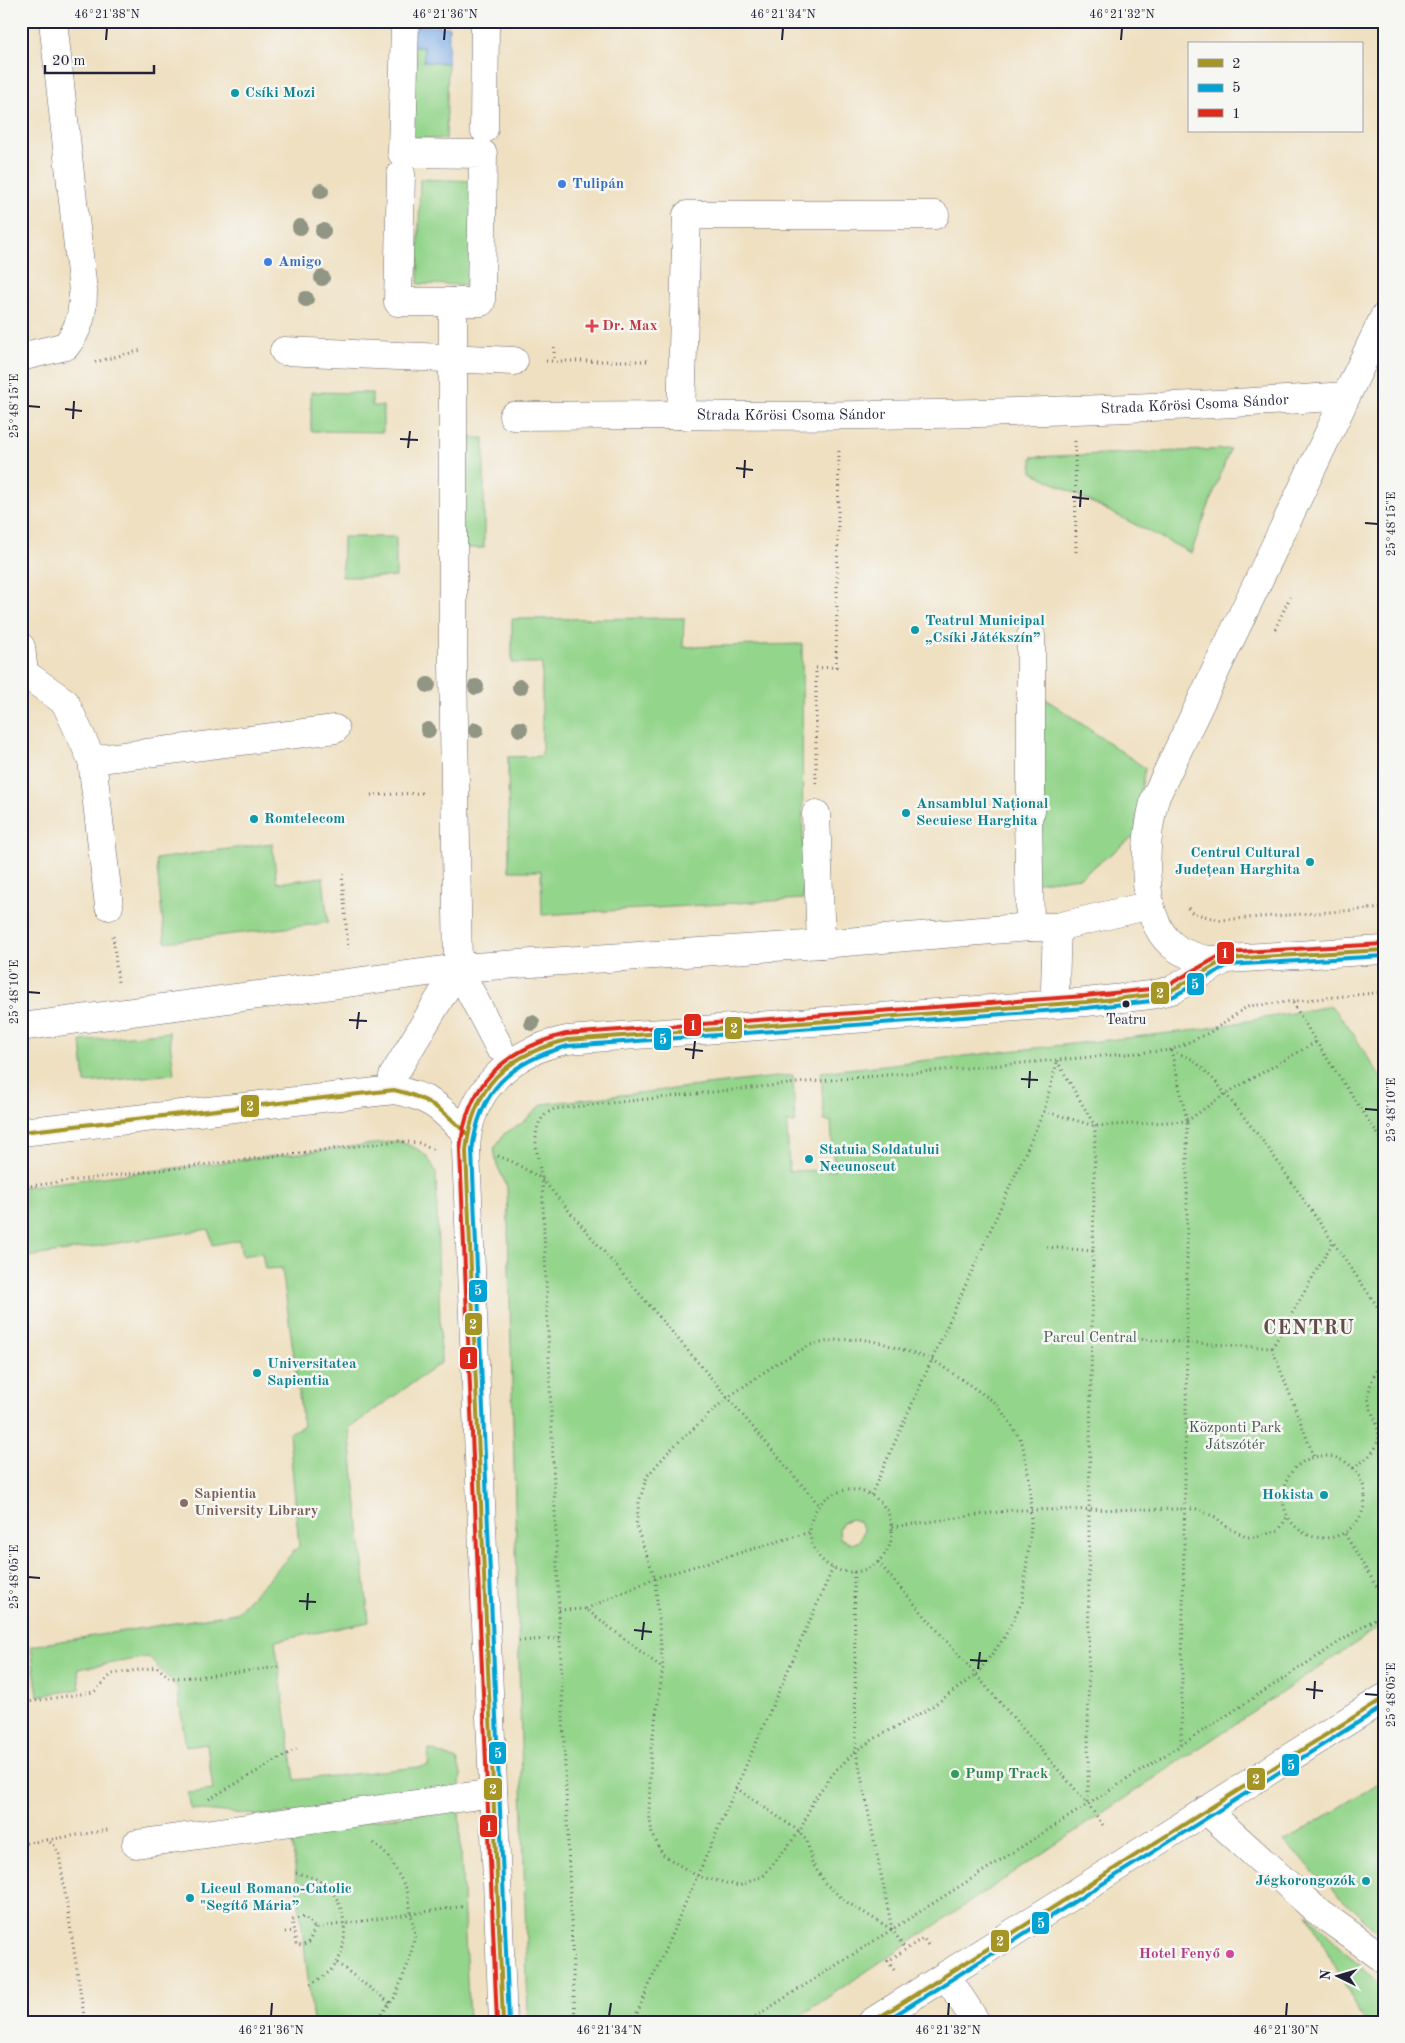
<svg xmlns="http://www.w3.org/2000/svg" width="1405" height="2043" font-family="'Old Standard TT',serif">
  <rect width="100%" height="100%" fill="#f6f6f2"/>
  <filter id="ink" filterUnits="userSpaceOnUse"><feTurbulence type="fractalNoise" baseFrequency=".02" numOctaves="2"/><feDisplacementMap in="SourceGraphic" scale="10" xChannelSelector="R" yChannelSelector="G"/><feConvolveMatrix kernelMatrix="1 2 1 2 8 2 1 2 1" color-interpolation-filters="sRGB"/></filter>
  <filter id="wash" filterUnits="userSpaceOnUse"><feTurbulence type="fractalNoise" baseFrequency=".0096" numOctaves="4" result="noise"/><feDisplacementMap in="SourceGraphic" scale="20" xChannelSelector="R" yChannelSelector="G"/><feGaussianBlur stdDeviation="1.12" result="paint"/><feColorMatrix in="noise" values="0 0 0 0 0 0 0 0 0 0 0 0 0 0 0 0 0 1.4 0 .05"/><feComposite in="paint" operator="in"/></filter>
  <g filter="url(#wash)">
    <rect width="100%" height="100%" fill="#efe0c1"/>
    <g fill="#94d58c" stroke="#5b7c64" fill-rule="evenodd">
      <path d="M409,47H424V62L448,63L446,139L406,138Z"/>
      <path d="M420,179L473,181L471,285L418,284Z"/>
      <path d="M311,392L372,393V406H383V432L311,431Z"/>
      <path d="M457,438H484V548H456Z"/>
      <path d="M1230,449L1191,553L1032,472V457Z"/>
      <path d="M343,537H396V577H342Z"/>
      <path d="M684,618L683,647L802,644L803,899L542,915L541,871H509L508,757L542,756V663H512V619Z"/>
      <path d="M1033,690L1145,768L1138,805L1136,835L1080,877L1032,883Z"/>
      <path d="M272,843L277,883L323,877L328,923L165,942L156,859Z"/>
      <path d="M1331,1006L1347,1024L1384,1083V1624L791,2022H528L507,1187L497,1165L494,1149L504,1134L522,1123L543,1104L793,1075L795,1123H787L789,1171L834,1170L831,1121H824L821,1072L1197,1030ZM851,1519L858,1521L864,1531L859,1541L851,1544L840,1538L839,1529L843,1522Z"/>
      <path d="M169,1032L174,1074L85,1083L81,1041Z"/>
      <path d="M398,1141C417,1148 428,1152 436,1173L441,1363L349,1428L369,1622L275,1641L295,1780L428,1766L429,1749L457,1760L461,1774L460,1788L268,1816L191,1809L188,1793L213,1790L207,1744L186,1747L177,1687L148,1657L78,1669L80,1689L38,1696L31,1646L236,1613L299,1546L289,1433L303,1426L282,1268L265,1269L262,1253L242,1256L239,1240L212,1245L209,1229L21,1258V1187Z"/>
      <path d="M1384,1780V1939L1284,1842Z"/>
      <path d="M459,1808L469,2022H313L291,1832Z"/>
      <path d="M1307,1914L1384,1990V2022H1365Z"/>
    </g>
    <path fill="#7dade8" stroke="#506892" d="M409,26L449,27L448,63L424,62V47H409Z"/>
  </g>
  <g filter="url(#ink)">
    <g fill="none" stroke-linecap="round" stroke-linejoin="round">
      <defs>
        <g id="minor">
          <path d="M405,21L402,153L483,154L481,302H453"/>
          <path d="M484,129L485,21"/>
          <path d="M401,174L398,302H453V663L458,968L821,944"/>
          <path id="s1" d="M935,215H687L681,415C765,417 850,415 934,414C1072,411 1209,406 1346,396"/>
          <path d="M1384,317L1155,798C1145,837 1137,914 1171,944C1182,954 1196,958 1210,960L1384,950"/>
          <path d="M284,351L514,361"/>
          <path d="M21,357L66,346C80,328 83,313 83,291L53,21"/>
          <path d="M513,416L681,415"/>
          <path d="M1031,636V811L1028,815L1030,927H1057"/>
          <path d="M21,647L24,673L65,702L92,760L109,906"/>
          <path d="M92,760L335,729"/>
          <path d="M816,814L821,944L1030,927"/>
          <path d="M1055,988L1057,927L1138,908"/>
          <path d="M21,1027L458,968"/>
          <path d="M393,1076L458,968L499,1047"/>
          <path d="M21,1132L394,1090C431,1097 440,1107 466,1133"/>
          <path d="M1206,1810L1316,1910L1384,1959"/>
          <path d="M136,1844L493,1793"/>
          <path d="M946,1975L976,2022"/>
          <path d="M503,2022L466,1151C467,1092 510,1051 567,1040L1086,1002L1151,995L1172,990L1226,959"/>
          <path d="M872,2022L1384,1698"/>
        </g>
      </defs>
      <use href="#minor" stroke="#6a646a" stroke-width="29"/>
      <g stroke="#6a646a" stroke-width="3" stroke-dasharray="1 4" stroke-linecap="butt">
        <path d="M554,347V360"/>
        <path d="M546,361H649"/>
        <path d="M95,362L142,350"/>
        <path d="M1075,441L1076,555"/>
        <path d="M1275,629L1290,597"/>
        <path d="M816,783V668L836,667L839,448"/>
        <path d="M371,795L422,793"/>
        <path d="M342,874L348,949"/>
        <path d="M1188,908L1192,913L1220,920L1384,908"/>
        <path d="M113,936L118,982"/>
        <path d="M1293,1003L1316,1042L1384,1143"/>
        <path d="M1171,1050L1187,1121V1343L1181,1745"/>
        <path d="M1172,1051L1194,1060L1216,1082L1266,1145L1384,1316"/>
        <path d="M1057,1061L1095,1126L1089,1509L1088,1804"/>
        <path d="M1044,1111L1095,1126L1187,1121L1225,1094L1316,1042"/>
        <path d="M498,1156L513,1162L542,1179L819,1505"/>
        <path d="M21,1187L398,1141L419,1143L434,1150"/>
        <path d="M1047,1247L1094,1251"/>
        <path d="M1092,1336L1272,1348L1314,1457"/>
        <path d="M860,1339L882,1343L933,1360L996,1403L1009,1421L1022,1442L1030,1483L1031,1528L1022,1602L1004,1638L976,1675L930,1708L874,1739L856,1751L836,1770L814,1799L800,1831L764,1875L739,1886L697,1876L662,1854L652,1833L649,1813L651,1748L663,1668L655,1578L636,1526L639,1502L647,1476L672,1448L727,1398L776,1364L810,1345L835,1340Z"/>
        <path d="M1272,1348L1333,1242"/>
        <circle cx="1324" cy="1497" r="41"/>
        <path d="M1353,1468C1370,1457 1383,1447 1377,1425C1375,1418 1371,1411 1369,1403C1366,1389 1377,1368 1384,1356"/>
        <circle cx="851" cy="1531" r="41"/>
        <path d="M871,1495L1044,1111L1057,1062"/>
        <path d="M892,1527L1013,1510L1196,1509L1215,1517L1229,1528L1246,1537H1257L1279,1530L1287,1517"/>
        <path d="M1345,1534L1384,1599"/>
        <path d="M878,1562L1088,1804L1105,1828"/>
        <path d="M854,1572L856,1751L892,1929L905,1949"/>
        <path d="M586,1609L655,1578L810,1532"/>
        <path d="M559,1610L586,1609L662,1668"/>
        <path d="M519,1641L561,1638"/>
        <path d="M21,1703L94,1692L112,1674L157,1667L170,1678L197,1677L279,1667"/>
        <path d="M736,1788L796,1829L807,1841L812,1863L825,1883L845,1901L891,1929"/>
        <path d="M209,1799L298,1748"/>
        <path d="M47,1840L108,1830"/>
        <path d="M374,1843L389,1857L407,1890L415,1935L409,1961L395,1997L375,2022"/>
        <path d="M21,1844L47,1840L55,1846L59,1854L85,2022"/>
        <path d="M296,1873C304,1875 314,1877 322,1882C346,1898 351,1940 336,1964C330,1973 319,1980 309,1985"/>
        <path d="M315,1928L309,1942L302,1946L296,1945L292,1920L304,1917L315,1928L465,1906"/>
        <path d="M285,1932L293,1931"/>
        <path d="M337,1963L390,2003"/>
        <path d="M894,1970L888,1961L923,1938L930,1948"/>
        <path d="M575,2022L542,1179C539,1161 529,1131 544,1116C546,1113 551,1111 554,1109L807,1082L1171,1050L1209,1033L1248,1006L1384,992"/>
        <path d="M633,2022L833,1568"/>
        <path d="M747,2022L1181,1745L1384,1613"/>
      </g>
      <use href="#minor" stroke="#fff" stroke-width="28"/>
      <defs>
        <g id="bus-1">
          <path d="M21,1132L394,1090C427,1097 443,1110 466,1133"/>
          <path d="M503,2022L466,1151C473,1086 505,1056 567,1040L1086,1002L1151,995L1172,990L1226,959L1384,950"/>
          <path d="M872,2022L1384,1698"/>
        </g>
        <g id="bus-2">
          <path d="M509,2022L472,1151C479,1090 510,1062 568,1046L1086,1008L1152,1001L1174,996L1228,965L1384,956"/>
          <path d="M884,2022L1384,1706"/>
        </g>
        <path id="bus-3" d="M497,2022L460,1151C466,1085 503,1050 566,1034L1085,996L1150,989L1170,984L1225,953L1384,944"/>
      </defs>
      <use href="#bus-1" stroke="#f6f6f2" stroke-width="8"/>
      <use href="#bus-2" stroke="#f6f6f2" stroke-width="8"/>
      <use href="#bus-3" stroke="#f6f6f2" stroke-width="8"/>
      <use href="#bus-1" stroke="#a49525" stroke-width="4"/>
      <use href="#bus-2" stroke="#01a2d4" stroke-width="4"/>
      <use href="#bus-3" stroke="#dd2a1b" stroke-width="4"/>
    </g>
    <g fill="#919584">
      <circle cx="321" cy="191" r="8"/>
      <circle cx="300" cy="227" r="8"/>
      <circle cx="323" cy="231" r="8"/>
      <circle cx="322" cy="278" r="8"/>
      <circle cx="306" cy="299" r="8"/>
      <circle cx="428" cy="685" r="8"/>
      <circle cx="476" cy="687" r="8"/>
      <circle cx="520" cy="687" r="8"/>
      <circle cx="520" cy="729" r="8"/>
      <circle cx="428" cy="730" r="8"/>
      <circle cx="476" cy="730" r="8"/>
      <circle cx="532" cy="1023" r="8"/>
    </g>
  </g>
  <path fill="none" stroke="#22223b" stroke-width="2" d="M106,40L107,28M444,40L445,28M782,40L783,28M1121,40L1122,28M28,406L40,407M65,409L82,411M73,419L74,401M400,439L418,440M408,448L410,431M736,468L753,470M744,478L745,460M1072,497L1089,499M1080,507L1081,490M1365,523L1378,524M28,992L40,993M349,1020L367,1021M357,1029L359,1012M685,1049L703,1051M693,1059L695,1041M1021,1079L1038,1080M1029,1088L1030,1071M1365,1109L1378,1110M28,1577L40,1578M299,1601L316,1602M307,1610L308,1593M634,1630L652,1632M642,1640L644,1622M970,1660L987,1661M978,1669L980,1652M1306,1689L1323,1691M1365,1694L1378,1695M1314,1699L1315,1681M271,2016L272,2003M609,2016L611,2003M948,2016L949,2003M1286,2016L1287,2003"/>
  <g fill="#0f9aa8" stroke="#f6f6f2" stroke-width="2">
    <circle cx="235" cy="93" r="5"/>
    <circle cx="915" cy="630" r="5"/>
    <circle cx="906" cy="813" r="5"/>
    <circle cx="254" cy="819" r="5"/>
    <circle cx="1310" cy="862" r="5"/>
    <circle cx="809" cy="1159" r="5"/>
    <circle cx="257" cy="1373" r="5"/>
    <circle cx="1324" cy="1495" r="5"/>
    <circle cx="1366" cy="1881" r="5"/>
    <circle cx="190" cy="1898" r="5"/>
  </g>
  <g fill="#3f7fe0" stroke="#f6f6f2" stroke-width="2">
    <circle cx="562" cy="184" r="5"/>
    <circle cx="268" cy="262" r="5"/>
  </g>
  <path fill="#e0444e" stroke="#f6f6f2" stroke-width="2" d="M589.5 318.5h5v5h5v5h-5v5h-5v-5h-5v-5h5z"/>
  <circle fill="#22223b" stroke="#f6f6f2" stroke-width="2" cx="1126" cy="1004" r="4.5"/>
  <circle fill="#8d6e63" stroke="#f6f6f2" stroke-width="2" cx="184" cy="1503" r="5"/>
  <circle fill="#2e9e5b" stroke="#f6f6f2" stroke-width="2" cx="955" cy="1774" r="5"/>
  <circle fill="#d1479c" stroke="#f6f6f2" stroke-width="2" cx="1230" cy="1954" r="5"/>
  <g text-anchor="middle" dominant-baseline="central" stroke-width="5" stroke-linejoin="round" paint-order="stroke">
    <g font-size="14" fill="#22223b" stroke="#f6f6f2">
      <text x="1126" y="1020">Teatru</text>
    </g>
    <g font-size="15" font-weight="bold" fill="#0d838f" stroke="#f6f6f2" text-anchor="start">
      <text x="245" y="93">Csíki Mozi</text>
      <text x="925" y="621">Teatrul Municipal<tspan x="925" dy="17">„Csíki Játékszín”</tspan></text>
      <text x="916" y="804">Ansamblul Național<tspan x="916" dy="17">Secuiesc Harghita</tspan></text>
      <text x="264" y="819">Romtelecom</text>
      <text x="1300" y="853" text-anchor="end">Centrul Cultural<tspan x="1300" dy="17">Județean Harghita</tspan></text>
      <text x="819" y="1150">Statuia Soldatului<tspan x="819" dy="17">Necunoscut</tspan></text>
      <text x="267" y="1364">Universitatea<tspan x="267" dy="17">Sapientia</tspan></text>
      <text x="1314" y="1495" text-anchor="end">Hokista</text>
      <text x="1356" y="1881" text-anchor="end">Jégkorongozók</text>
      <text x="200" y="1889">Liceul Romano-Catolic<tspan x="200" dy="17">"Segítő Mária”</tspan></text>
    </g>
    <g font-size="15" font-weight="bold" fill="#366cbe" stroke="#f6f6f2" text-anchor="start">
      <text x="572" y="184">Tulipán</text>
      <text x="278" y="262">Amigo</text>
    </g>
    <g font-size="15" font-weight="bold" fill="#be3a42" stroke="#f6f6f2" text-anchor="start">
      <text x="602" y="326">Dr. Max</text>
    </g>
    <g font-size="15" fill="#22223b" stroke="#f6f6f2">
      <text stroke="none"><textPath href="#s1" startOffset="962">Strada Kőrösi Csoma Sándor</textPath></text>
      <text stroke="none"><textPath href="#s1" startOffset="558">Strada Kőrösi Csoma Sándor</textPath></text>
    </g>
    <g font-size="15" fill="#445853" stroke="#f6f6f2">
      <text x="1090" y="1338">Parcul Central</text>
      <text x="1235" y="1428">Központi Park<tspan x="1235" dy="17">Játszótér</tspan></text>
    </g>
    <g font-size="15" font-weight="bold" fill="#785e54" stroke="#f6f6f2" text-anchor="start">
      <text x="194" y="1494">Sapientia<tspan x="194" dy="17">University Library</tspan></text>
    </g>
    <g font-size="15" font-weight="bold" fill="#27864d" stroke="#f6f6f2" text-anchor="start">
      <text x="965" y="1774">Pump Track</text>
    </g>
    <g font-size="15" font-weight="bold" fill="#b23c85" stroke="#f6f6f2" text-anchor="end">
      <text x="1220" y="1954">Hotel Fenyő</text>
    </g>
    <g font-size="20" font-weight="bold" letter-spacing="1" fill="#634b47" stroke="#f6f6f2">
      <text x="1309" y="1329">CENTRU</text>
    </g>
  </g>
  <g stroke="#f6f6f2" stroke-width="2">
    <rect x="1216" y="941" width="19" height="24" rx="5" fill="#dd2a1b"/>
    <rect x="1186" y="972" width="19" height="24" rx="5" fill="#01a2d4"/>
    <rect x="1150" y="981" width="20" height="24" rx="5" fill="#a49525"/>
    <rect x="683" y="1013" width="19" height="24" rx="5" fill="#dd2a1b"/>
    <rect x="724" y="1016" width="19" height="24" rx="5" fill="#a49525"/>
    <rect x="653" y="1027" width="19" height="24" rx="5" fill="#01a2d4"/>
    <rect x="240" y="1094" width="20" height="24" rx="5" fill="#a49525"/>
    <rect x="468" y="1279" width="20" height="24" rx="5" fill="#01a2d4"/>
    <rect x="464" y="1312" width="19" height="24" rx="5" fill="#a49525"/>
    <rect x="459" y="1346" width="19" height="24" rx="5" fill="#dd2a1b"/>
    <rect x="488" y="1741" width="19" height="24" rx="5" fill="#01a2d4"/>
    <rect x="1281" y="1753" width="19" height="24" rx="5" fill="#01a2d4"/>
    <rect x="1246" y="1767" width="20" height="24" rx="5" fill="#a49525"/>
    <rect x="483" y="1777" width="20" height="24" rx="5" fill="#a49525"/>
    <rect x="479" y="1814" width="19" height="24" rx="5" fill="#dd2a1b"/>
    <rect x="1031" y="1911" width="19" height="24" rx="5" fill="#01a2d4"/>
    <rect x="990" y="1929" width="20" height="24" rx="5" fill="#a49525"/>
  </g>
  <g font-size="14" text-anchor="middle" font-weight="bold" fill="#fff">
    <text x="1225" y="958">1</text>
    <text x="1195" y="989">5</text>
    <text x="1160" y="998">2</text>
    <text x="693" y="1030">1</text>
    <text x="734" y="1033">2</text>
    <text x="663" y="1044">5</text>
    <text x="250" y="1111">2</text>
    <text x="478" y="1295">5</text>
    <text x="473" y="1329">2</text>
    <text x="469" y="1363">1</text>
    <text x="498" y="1758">5</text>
    <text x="1291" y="1770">5</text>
    <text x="1256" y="1784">2</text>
    <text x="493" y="1794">2</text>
    <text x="489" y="1831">1</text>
    <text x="1041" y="1928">5</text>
    <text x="1000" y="1946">2</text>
  </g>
  <rect width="1405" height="2043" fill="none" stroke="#f6f6f2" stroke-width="55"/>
  <rect x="1188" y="42" width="175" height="90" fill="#f6f6f2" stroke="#a1a1a9"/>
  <rect x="1198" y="59" width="25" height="8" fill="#a49525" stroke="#a1a1a9"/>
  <text x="1232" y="68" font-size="15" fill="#22223b">2</text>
  <rect x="1198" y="84" width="25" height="8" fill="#01a2d4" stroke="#a1a1a9"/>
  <text x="1232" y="92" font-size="15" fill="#22223b">5</text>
  <rect x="1198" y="109" width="25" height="8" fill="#dd2a1b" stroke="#a1a1a9"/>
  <text x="1232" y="118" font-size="15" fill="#22223b">1</text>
  <g transform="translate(1338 1976) rotate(275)" stroke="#f6f6f2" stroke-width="4" paint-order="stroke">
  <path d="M0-4L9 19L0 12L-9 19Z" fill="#22223b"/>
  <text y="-8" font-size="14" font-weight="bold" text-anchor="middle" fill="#22223b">N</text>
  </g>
  <path d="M45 65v8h109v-8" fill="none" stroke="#22223b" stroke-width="2.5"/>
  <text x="52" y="65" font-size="15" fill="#22223b" stroke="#f6f6f2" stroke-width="4" paint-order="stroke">20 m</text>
  <rect x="28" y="28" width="1350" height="1988" fill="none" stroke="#22223b" stroke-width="2"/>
  <g font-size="12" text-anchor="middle" fill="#22223b">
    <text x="107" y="18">46°21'38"N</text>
    <text x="445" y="18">46°21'36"N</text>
    <text x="783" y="18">46°21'34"N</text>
    <text x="1122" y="18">46°21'32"N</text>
    <text transform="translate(14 406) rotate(-90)" y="4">25°48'15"E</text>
    <text transform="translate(1391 524) rotate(-90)" y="4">25°48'15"E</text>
    <text transform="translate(14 992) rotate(-90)" y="4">25°48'10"E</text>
    <text transform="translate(1391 1110) rotate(-90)" y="4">25°48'10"E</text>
    <text transform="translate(14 1577) rotate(-90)" y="4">25°48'05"E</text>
    <text transform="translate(1391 1695) rotate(-90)" y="4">25°48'05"E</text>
    <text x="271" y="2034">46°21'36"N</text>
    <text x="609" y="2034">46°21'34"N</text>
    <text x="948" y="2034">46°21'32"N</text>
    <text x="1286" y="2034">46°21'30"N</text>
  </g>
</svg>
